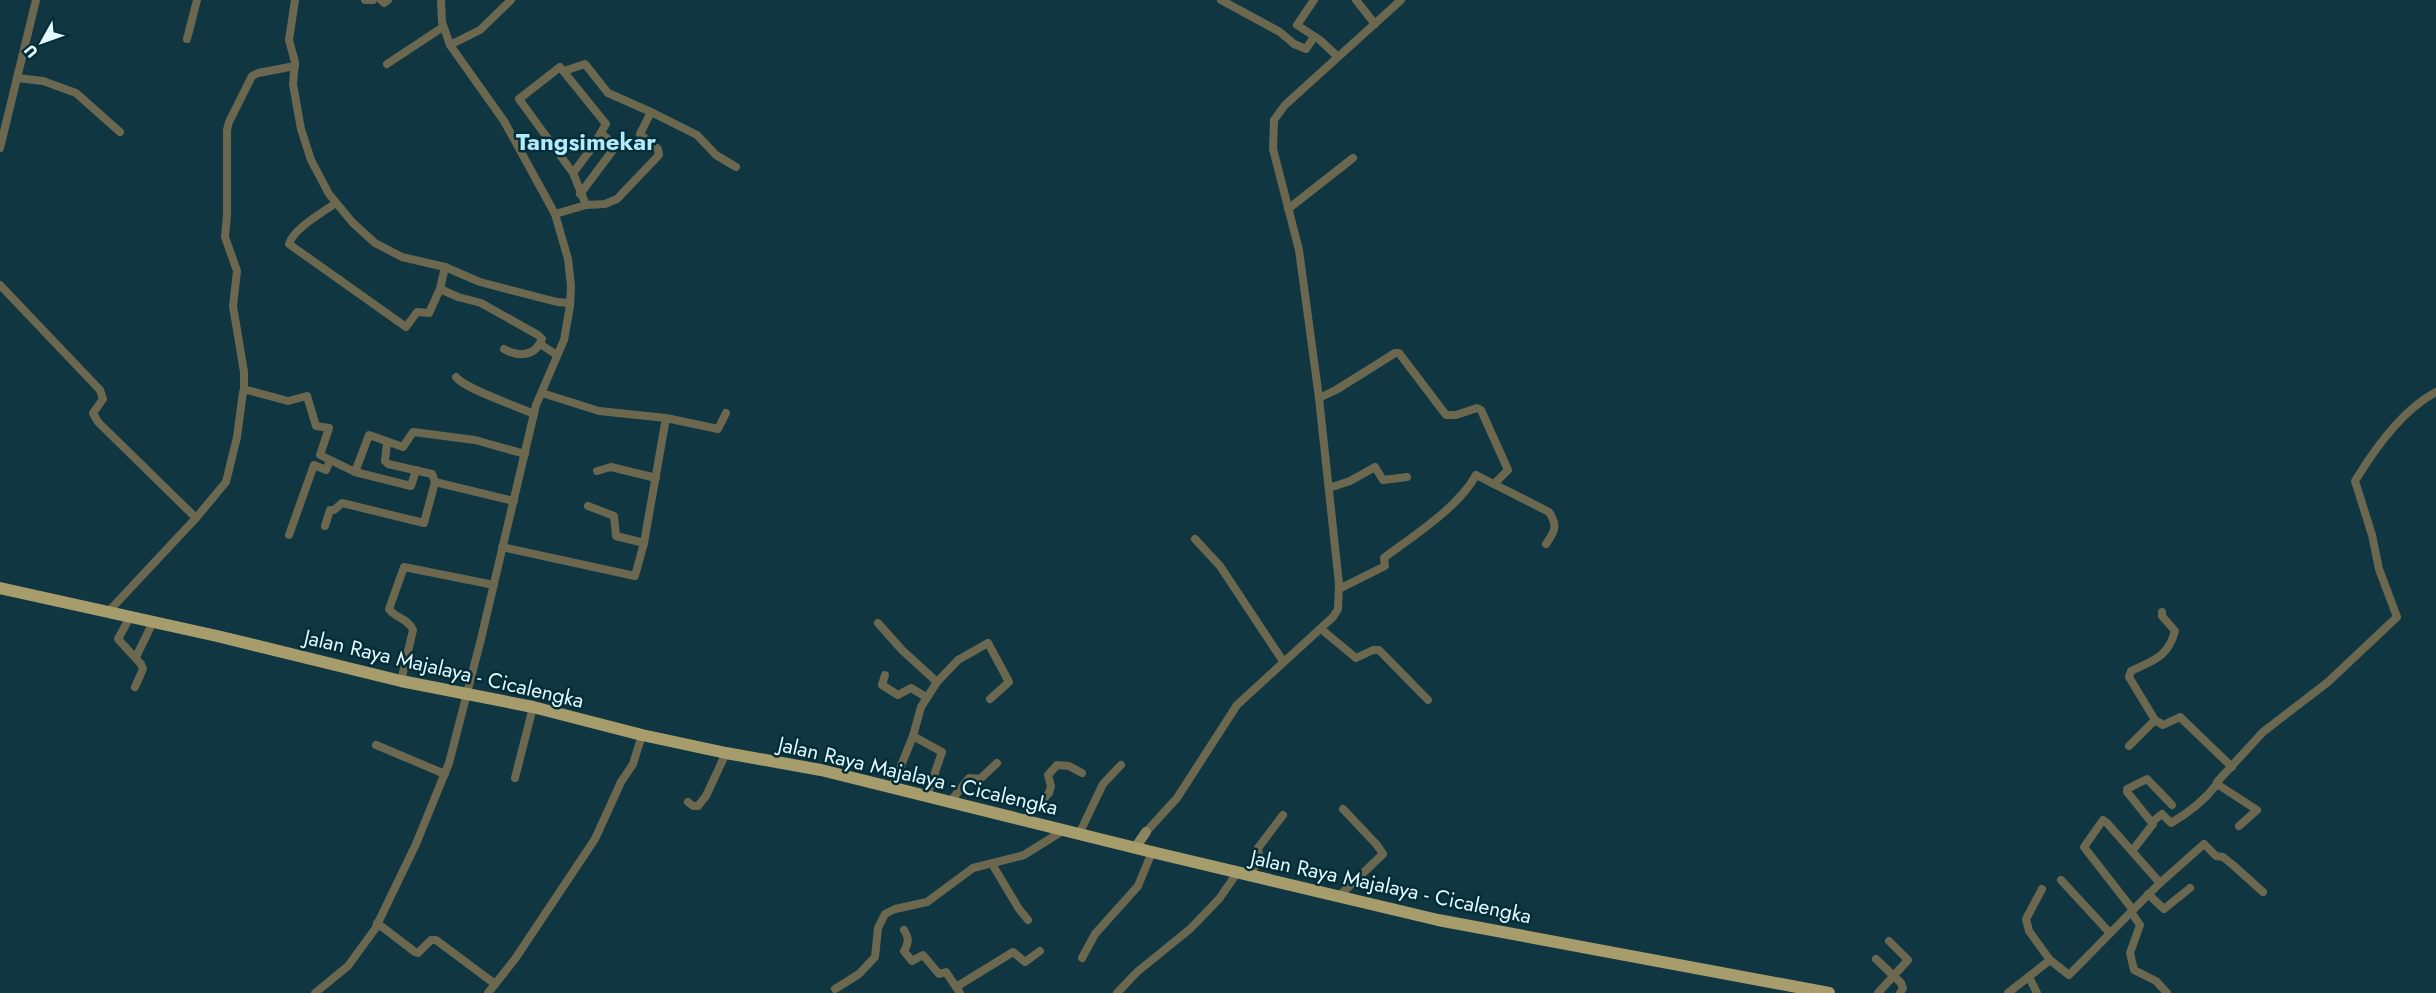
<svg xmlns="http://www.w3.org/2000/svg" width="2436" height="993" font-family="Jost,sans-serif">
  <rect width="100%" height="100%" fill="#103741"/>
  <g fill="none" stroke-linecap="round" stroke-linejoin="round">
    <g stroke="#6c6850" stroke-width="8">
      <path d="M295,0L289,40L295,62L293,84L301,129L311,160L329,194L352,222L375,243L402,257L445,267"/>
      <path d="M365,0H373"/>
      <path d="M381,0L384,3L388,0"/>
      <path d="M1221,0L1280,32L1294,44L1306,49L1314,37"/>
      <path d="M1314,0L1297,25L1320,40L1338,57"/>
      <path d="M1356,0L1375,24"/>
      <path d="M187,39L197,0"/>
      <path d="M450,45L480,30L511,0"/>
      <path d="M387,64L443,27"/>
      <path d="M564,71L585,64L608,93L651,112"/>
      <path d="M17,78L43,81L76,93L120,132"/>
      <path d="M0,148L36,0"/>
      <path d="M573,173L591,149L606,124L560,67L519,99L573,173L586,205"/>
      <path d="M580,194L616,146L601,133"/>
      <path d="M336,203C323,212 293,229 289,244L406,327L417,312L429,313L440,289L445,267L480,282L557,302L570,303"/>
      <path d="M1288,209L1353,158"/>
      <path d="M555,214L586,205L605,204L617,199L659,155L658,149L640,134L651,112L697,135L716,155L736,167"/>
      <path d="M0,285L100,390L103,399L93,413L98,422L196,518"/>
      <path d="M440,289L458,297L481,303L538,335L542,339C535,357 518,357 504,349"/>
      <path d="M540,344L557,355"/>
      <path d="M456,377C463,388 519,407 534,414"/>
      <path d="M244,391V372L233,306L237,271L225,237L227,215V130L229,122L252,76L258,73L295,66"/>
      <path d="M542,393L599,411L666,418"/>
      <path d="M1319,398L1336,390L1395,353H1399L1446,415H1456L1477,408L1481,410L1508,470L1494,484"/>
      <path d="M387,443L385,461L388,464L432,474L435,482L514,501"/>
      <path d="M597,471L611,467L656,478"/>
      <path d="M355,472L411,486L416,470"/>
      <path d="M1329,488L1350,481L1375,467L1383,480L1407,477"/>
      <path d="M325,526L330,510H334L342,503L424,523L435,482"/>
      <path d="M289,535L314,465L326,470L330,461"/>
      <path d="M1195,539L1220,566L1283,661"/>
      <path d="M644,543L666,418L718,429L726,413"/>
      <path d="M502,547L635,576L644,543L616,536L614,516L588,506"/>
      <path d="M1339,589L1385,566L1384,558C1413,536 1459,507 1476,475L1549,512C1558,526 1555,531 1546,544"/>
      <path d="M108,612L196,518L226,482L237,437L243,392L247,390L288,401L307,396L316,426L329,428L320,455L355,472L369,435L403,447L413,432L475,440L525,454"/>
      <path d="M2162,612V616L2175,631C2168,657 2154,660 2131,671L2129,677L2155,720L2163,725L2180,717L2232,767"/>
      <path d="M130,617L118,639L141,664L143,669L135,687"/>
      <path d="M878,623L902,650L937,682L921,707L913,736L892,788"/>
      <path d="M1321,629L1356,658L1373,650H1379L1428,700"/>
      <path d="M136,657L153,622"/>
      <path d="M885,675L882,685L898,695L911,688L926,697"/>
      <path d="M401,681L413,630C409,619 395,618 389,609L404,567L494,585"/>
      <path d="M937,682L958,660L988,643L1009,682L990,699"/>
      <path d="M913,736L942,752L927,796"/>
      <path d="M376,745L445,774"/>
      <path d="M2129,746L2155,720"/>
      <path d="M515,778L533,707"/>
      <path d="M951,801L969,778L980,779L997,763"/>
      <path d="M688,802L693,806H698L706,796L726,753"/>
      <path d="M1024,820L1049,793L1051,786L1048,775L1057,765L1069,766L1082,773"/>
      <path d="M2152,822L2162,814L2171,823C2190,812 2204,801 2217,784"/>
      <path d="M2239,826L2257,810L2217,784V782L2263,732L2328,682L2397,617L2379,569L2372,535L2355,481C2375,448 2402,410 2436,392"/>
      <path d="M1146,832L1177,798L1237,705L1333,617L1338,609L1339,584L1319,398L1299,250L1273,149L1274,120L1285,105L1401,0"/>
      <path d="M1079,834L1103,784L1121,765"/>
      <path d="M2132,851L2153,824L2127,792V789L2147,779L2172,805"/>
      <path d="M992,864L1019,909L1028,920"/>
      <path d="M1251,876L1259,856L1258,848L1283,815"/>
      <path d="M2061,880L2109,932"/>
      <path d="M2148,894L2164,909L2190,888"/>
      <path d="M1339,896L1383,854L1377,845L1343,809"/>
      <path d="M2133,910L2160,883"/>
      <path d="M2131,912L2140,925L2130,953L2134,970L2156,981L2167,993"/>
      <path d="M377,923L415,952L418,953L431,940H436L495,984"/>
      <path d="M904,930C909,938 909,943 904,951L912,961L923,955L939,974L946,972L960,993"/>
      <path d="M1082,958L1095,934L1138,886L1152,852"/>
      <path d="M1876,959L1901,983L1903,988L1900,993"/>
      <path d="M2050,960L2069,975L2133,910L2084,847L2103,820L2107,823L2160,883L2204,844L2216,856L2223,857L2233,865L2263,892"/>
      <path d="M2029,977L2037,993"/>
      <path d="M956,987L1013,952L1025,962L1040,951"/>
      <path d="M835,989L859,974L875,957L878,928L885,914L895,909L927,902L973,868L1024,855L1064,830"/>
      <path d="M315,993L348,966L375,929L416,844L449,763L481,639L536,405L564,340L570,306L571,286L568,259L555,214L504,121L450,45L442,22L441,0"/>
      <path d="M488,993L515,959L595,839L621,782L633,764L642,735"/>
      <path d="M1117,993L1137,972L1190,929L1219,899L1237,873"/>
      <path d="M1878,993L1908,960L1889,941"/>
      <path d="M2008,993L2050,960L2029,931L2026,919L2042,889"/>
    </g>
    <path stroke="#8d8560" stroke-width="10" d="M1135,848L1146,832"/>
    <path stroke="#a69c6c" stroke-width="12" d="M0,588L217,636L401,681L533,707L642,735L726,753L821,770L1152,852L1438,920L1829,993"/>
  </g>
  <g text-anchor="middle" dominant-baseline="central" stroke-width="5" stroke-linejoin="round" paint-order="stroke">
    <g font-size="21" fill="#e4f9ff" stroke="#032d37">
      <text transform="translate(444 669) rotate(13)">Jalan Raya Majalaya - Cicalengka</text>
      <text transform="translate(918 776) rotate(13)">Jalan Raya Majalaya - Cicalengka</text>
      <text transform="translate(1391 887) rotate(12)">Jalan Raya Majalaya - Cicalengka</text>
    </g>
    <g font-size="24" font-weight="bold" fill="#b2ebfc" stroke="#032d37">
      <text x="586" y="141">Tangsimekar</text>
    </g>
  </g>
  <g transform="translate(42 42) rotate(230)" stroke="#032d37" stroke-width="4.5" paint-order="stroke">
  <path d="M0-4.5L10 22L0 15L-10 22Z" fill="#e4f9ff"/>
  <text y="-9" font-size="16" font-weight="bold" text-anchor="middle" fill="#e4f9ff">U</text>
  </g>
</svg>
